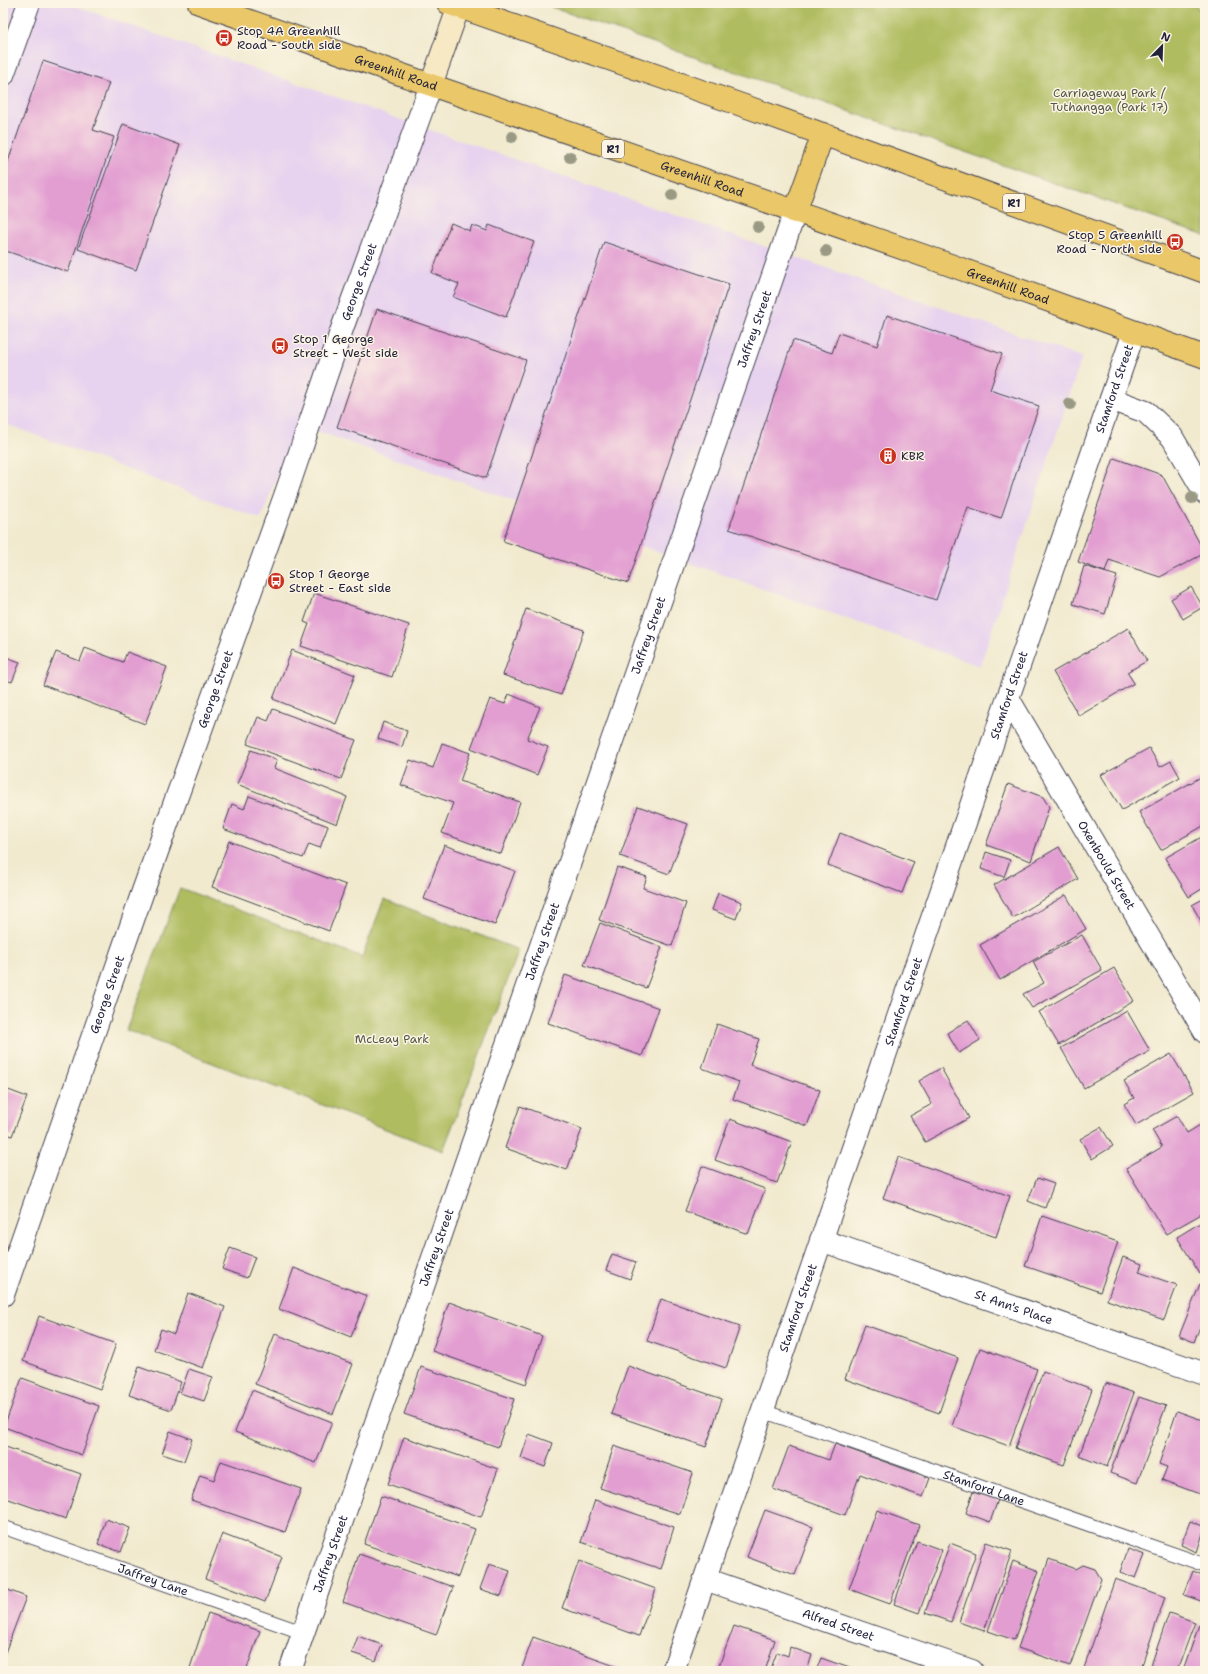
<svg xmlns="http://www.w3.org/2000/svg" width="1208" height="1674" font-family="'Shantell Sans',sans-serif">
  <rect width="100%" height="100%" fill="#fcf5e5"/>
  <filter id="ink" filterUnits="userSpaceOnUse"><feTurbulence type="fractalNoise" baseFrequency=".025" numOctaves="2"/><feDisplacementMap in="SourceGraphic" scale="8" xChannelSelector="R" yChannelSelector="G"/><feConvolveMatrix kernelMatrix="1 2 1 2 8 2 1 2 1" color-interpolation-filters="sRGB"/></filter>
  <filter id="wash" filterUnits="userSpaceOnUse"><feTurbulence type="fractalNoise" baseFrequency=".012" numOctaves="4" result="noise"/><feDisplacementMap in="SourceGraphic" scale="16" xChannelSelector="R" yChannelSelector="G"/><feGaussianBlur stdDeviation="0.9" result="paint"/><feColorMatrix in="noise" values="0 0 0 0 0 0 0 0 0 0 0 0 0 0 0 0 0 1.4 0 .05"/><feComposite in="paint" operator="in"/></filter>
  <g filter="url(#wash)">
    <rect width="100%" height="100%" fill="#f1eacf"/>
    <path fill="#e7d2ef" d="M3,3H66L1082,357L980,666L297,424L261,519L3,423Z"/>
    <g fill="#afbc5e" stroke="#686f4c">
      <path d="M551,3H1195L1205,20V236L551,7Z"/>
      <path d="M180,888L362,957L384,899L519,950L443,1151L126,1030Z"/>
    </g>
    <g id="blocks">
      <g fill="#e29dd1">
        <path d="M43,61L109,83L93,130L114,137L68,272L3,250V176Z"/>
        <path d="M123,124L180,145L136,270L78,249Z"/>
        <path d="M451,223L470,231L472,225L487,231L489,225L534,242L506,317L453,297L459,284L432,273Z"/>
        <path d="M604,242L729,284L628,583L503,541Z"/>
        <path d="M377,309L526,360L486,478L337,427Z"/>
        <path d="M887,315L1002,354L990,390L1039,406L1001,518L968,507L936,600L729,529L793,340L832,353L839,333L877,346Z"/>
        <path d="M1114,458L1162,475L1205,553L1160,577L1109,560L1105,572L1078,562Z"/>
        <path d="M1084,566L1117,576L1105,614L1073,604Z"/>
        <path d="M1191,587L1203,607L1183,619L1171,599Z"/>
        <path d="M314,593L409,625L392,677L301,646L309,624L304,622Z"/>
        <path d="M526,609L584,630L561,695L503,675Z"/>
        <path d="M1128,628L1147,661L1127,672L1134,683L1079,716L1053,672Z"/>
        <path d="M85,648L123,662L127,652L167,667L145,724L43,685L56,652L80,661Z"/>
        <path d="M292,650L355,675L336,724L273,699Z"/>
        <path d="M3,656L20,662L12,682L3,679Z"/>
        <path d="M509,694L540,707L527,739L548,747L537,775L471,748L490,699L505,704Z"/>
        <path d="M273,709L356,740L341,779L247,744L258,717L268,721Z"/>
        <path d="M383,722L407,731L402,747L378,739Z"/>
        <path d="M442,743L470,753L460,781L520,802L501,854L442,833L453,803L401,785L410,760L433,768Z"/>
        <path d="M1149,748L1160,767L1171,761L1180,777L1122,810L1101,775Z"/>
        <path d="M251,750L277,760L274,768L347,797L337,824L237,784Z"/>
        <path d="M1201,777L1205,783V825L1161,850L1139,812Z"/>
        <path d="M1008,784L1043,797L1049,807L1031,861L986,845Z"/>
        <path d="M249,796L328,826L320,848L309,844L303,858L223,829L232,804L244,809Z"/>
        <path d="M638,806L688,824L669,874L620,856Z"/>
        <path d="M840,833L914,862L902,893L828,865Z"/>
        <path d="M1205,835V887L1189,897L1165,858Z"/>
        <path d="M229,841L346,885L329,931L212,887Z"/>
        <path d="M444,845L515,871L495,925L424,899Z"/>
        <path d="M1059,847L1078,879L1013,918L994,885Z"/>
        <path d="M986,852L1010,860L1004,877L981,869Z"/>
        <path d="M617,867L647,877L643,888L686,903L672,946L599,920Z"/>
        <path d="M718,893L742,902L736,919L712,910Z"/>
        <path d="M1066,895L1086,929L1000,980L980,945Z"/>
        <path d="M1205,898V928L1192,905Z"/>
        <path d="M600,923L662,947L646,988L584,965Z"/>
        <path d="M1082,935L1102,970L1032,1008L1023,994L1044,983L1033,962Z"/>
        <path d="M1114,968L1134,1001L1059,1045L1039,1012Z"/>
        <path d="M565,975L659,1008L642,1056L548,1023Z"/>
        <path d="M1127,1011L1150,1051L1084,1088L1061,1048Z"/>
        <path d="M968,1020L980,1040L959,1053L947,1033Z"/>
        <path d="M717,1024L759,1039L750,1065L820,1090L807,1126L733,1099L739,1082L702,1068Z"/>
        <path d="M1171,1054L1194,1092L1136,1125L1124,1104L1134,1098L1124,1081Z"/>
        <path d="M941,1068L969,1118L925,1142L910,1116L932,1104L919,1081Z"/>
        <path d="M3,1088L27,1097L12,1136L3,1132Z"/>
        <path d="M520,1106L582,1129L567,1170L505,1148Z"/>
        <path d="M1177,1116L1187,1133L1205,1122V1212L1166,1234L1126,1168L1162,1147L1152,1130Z"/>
        <path d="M730,1119L792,1142L777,1183L715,1160Z"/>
        <path d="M1101,1127L1113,1146L1092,1159L1080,1139Z"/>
        <path d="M898,1157L1010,1196L996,1237L883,1198Z"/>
        <path d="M702,1166L765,1189L748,1234L685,1211Z"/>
        <path d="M1037,1178L1054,1184L1045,1208L1028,1201Z"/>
        <path d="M1042,1216L1118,1242L1100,1292L1025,1266Z"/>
        <path d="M1205,1220V1272L1200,1274L1177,1237Z"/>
        <path d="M230,1248L255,1257L247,1278L222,1269Z"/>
        <path d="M612,1254L636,1262L630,1279L606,1270Z"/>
        <path d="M1123,1257L1142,1264L1139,1272L1177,1285L1164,1320L1107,1300Z"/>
        <path d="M294,1268L367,1296L351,1337L279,1309Z"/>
        <path d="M1200,1284L1205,1286V1314L1194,1342L1179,1336Z"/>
        <path d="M188,1293L225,1307L203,1368L154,1350L161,1329L174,1334Z"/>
        <path d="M661,1299L740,1326L726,1368L647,1341Z"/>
        <path d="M449,1302L542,1336L526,1384L432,1351Z"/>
        <path d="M39,1316L116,1344L100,1389L23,1361Z"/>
        <path d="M865,1325L958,1358L939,1413L845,1379Z"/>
        <path d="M275,1334L353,1364L333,1414L255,1384Z"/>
        <path d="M980,1348L1037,1369L1009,1446L952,1426Z"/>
        <path d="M628,1366L722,1399L706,1447L611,1414Z"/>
        <path d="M139,1367L181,1382L171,1410L129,1395Z"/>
        <path d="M421,1367L514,1399L498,1447L404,1414Z"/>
        <path d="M189,1369L213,1377L204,1401L180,1393Z"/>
        <path d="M1043,1371L1092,1389L1064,1465L1015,1448Z"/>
        <path d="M22,1378L99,1406L82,1455L4,1427Z"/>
        <path d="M1106,1383L1134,1393L1107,1467L1079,1456Z"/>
        <path d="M252,1390L332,1422L316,1463L235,1432Z"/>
        <path d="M1139,1397L1166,1406L1137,1483L1110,1473Z"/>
        <path d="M1177,1411L1205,1421V1496L1162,1480L1167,1467L1159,1464Z"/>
        <path d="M170,1431L192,1439L184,1461L162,1454Z"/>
        <path d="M529,1434L553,1443L545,1467L521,1458Z"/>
        <path d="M404,1437L498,1469L481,1517L388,1484Z"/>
        <path d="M835,1444L930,1478L923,1497L860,1474L845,1515L773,1489L789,1446L829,1460Z"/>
        <path d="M3,1446L81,1474L66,1519L3,1497Z"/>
        <path d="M614,1446L693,1473L680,1514L600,1488Z"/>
        <path d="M221,1461L301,1489L285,1532L191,1500L200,1475L214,1480Z"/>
        <path d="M973,1492L998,1500L990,1522L966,1513Z"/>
        <path d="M381,1496L475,1529L458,1577L364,1544Z"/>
        <path d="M595,1500L674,1527L661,1569L581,1542Z"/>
        <path d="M765,1510L813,1527L795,1575L747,1557Z"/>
        <path d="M877,1510L919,1525L890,1604L849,1589Z"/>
        <path d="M106,1519L130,1528L121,1552L98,1544Z"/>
        <path d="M1190,1521L1205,1527L1197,1552L1181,1545Z"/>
        <path d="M222,1534L282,1557L265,1602L205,1579Z"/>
        <path d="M917,1541L942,1550L919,1613L894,1604Z"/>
        <path d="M986,1542L1012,1551L984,1631L959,1622Z"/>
        <path d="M950,1543L976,1553L951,1622L925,1613Z"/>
        <path d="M1128,1549L1145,1555L1136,1578L1120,1572Z"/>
        <path d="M359,1554L453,1587L436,1635L343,1602Z"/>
        <path d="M1049,1559L1076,1569L1083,1565L1095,1569L1101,1579L1070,1666L1018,1648Z"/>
        <path d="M579,1561L656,1589L639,1636L562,1608Z"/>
        <path d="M1013,1561L1039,1571L1014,1640L988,1631Z"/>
        <path d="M489,1564L510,1571L501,1596L480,1589Z"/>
        <path d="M1193,1571L1205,1576V1589L1201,1601L1184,1595Z"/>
        <path d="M1115,1579L1165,1597L1140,1671H1083Z"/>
        <path d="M3,1588L26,1597L3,1658Z"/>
        <path d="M208,1613L260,1631L246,1671H189Z"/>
        <path d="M1169,1613L1195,1622L1177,1671H1149Z"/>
        <path d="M1199,1625L1205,1627V1671H1183Z"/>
        <path d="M734,1626L775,1640L765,1671H717Z"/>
        <path d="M358,1636L382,1645L376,1661L352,1653Z"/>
        <path d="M533,1637L629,1671H521Z"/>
        <path d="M790,1647L812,1655L807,1671H770L777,1652L788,1656Z"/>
        <path d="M821,1658L858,1671H816Z"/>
      </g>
    </g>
  </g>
  <g filter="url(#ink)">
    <use href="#blocks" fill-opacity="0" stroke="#414051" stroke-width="1"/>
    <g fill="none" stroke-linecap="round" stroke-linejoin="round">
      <defs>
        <g id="service">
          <path id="s1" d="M763,1411L1205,1565"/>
          <path id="s2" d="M3,1527L304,1633"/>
        </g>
        <g id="minor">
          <path d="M3,75L29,3"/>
          <path d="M1111,399L1146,412L1172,437L1205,493"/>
          <path id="s3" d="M1008,698L1205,1032"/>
          <path id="s4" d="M821,1240L1205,1374"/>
          <path id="s5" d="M705,1579L972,1671"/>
          <path id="s6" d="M290,1671L795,212"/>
          <path id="s7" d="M673,1671L1134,332"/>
        </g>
        <g id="tertiary">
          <path id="s8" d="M3,1295L143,891L286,493L343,326L431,85"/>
        </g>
        <path id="secondary" d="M431,85L460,3"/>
        <g id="trunk">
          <path id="s9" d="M199,3L431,85L939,261L1205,357"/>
          <path d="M448,3L753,109L1205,272"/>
          <path d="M795,212L823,134"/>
        </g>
      </defs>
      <use href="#service" stroke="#414051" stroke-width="15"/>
      <use href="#minor" stroke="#414051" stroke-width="24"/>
      <use href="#tertiary" stroke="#414051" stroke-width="24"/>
      <use href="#secondary" stroke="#414051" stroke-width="24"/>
      <use href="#trunk" stroke="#414051" stroke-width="24"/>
      <use href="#service" stroke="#fff" stroke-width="13"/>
      <use href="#minor" stroke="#fff" stroke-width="22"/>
      <use href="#tertiary" stroke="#fff" stroke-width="22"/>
      <use href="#secondary" stroke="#f7e9c3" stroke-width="22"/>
      <use href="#trunk" stroke="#eac769" stroke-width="22"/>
    </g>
    <g fill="#9a9a84">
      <circle cx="512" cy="137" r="6"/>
      <circle cx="570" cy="157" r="6"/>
      <circle cx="672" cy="195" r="6"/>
      <circle cx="758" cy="227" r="6"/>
      <circle cx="826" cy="251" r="6"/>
      <circle cx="1070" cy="404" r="6"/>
      <circle cx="1192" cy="498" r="6"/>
    </g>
  </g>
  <defs>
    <symbol id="bus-disc" viewBox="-11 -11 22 22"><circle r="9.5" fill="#c8321e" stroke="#fcf5e5"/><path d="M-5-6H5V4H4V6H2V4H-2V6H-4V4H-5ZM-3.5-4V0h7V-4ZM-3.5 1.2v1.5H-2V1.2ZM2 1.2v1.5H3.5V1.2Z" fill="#fff"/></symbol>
    <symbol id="building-disc" viewBox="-11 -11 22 22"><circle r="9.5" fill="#c8321e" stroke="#fcf5e5"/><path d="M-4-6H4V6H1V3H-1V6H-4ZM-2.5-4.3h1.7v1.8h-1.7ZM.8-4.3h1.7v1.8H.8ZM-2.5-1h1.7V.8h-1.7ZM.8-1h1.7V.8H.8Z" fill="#fff"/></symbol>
  </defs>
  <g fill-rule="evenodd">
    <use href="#bus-disc" x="214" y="28" width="20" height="20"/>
    <use href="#bus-disc" x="1165" y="232" width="20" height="20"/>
    <use href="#bus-disc" x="270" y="336" width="20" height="20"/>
    <use href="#building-disc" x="878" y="446" width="20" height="20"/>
    <use href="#bus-disc" x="266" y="571" width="20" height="20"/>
  </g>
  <g text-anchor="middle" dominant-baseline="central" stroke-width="3" stroke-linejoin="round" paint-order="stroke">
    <g fill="#fcf5e5" stroke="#63616e" stroke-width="1">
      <rect x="602" y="140" width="22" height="18" rx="3"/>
      <rect x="1003" y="194" width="22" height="18" rx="3"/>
    </g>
    <g font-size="11" font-weight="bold" fill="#22223b">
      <text x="613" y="149">R1</text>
      <text x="1014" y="203">R1</text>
    </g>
    <g font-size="12" fill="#22223b" stroke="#fcf5e5" text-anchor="start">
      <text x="237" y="31">Stop 4A Greenhill<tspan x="237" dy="14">Road - South side</tspan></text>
      <text x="1162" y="235" text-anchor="end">Stop 5 Greenhill<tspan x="1162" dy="14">Road - North side</tspan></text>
      <text x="293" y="339">Stop 1 George<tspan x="293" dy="14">Street - West side</tspan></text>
      <text x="901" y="456">KBR</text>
      <text x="289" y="574">Stop 1 George<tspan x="289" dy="14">Street - East side</tspan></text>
    </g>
    <g font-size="12" fill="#22223b" stroke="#fcf5e5">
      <text stroke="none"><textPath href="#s9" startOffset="209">Greenhill Road</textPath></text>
      <text stroke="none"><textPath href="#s9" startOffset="533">Greenhill Road</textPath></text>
      <text stroke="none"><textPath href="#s8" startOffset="1074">George Street</textPath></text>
      <text stroke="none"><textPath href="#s9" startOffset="857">Greenhill Road</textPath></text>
      <text stroke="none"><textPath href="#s6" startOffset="1420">Jaffrey Street</textPath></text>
      <text stroke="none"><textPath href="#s7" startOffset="1356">Stamford Street</textPath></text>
      <text stroke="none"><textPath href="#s6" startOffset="1096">Jaffrey Street</textPath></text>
      <text stroke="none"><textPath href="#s8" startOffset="642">George Street</textPath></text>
      <text stroke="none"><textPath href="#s7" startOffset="1032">Stamford Street</textPath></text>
      <text stroke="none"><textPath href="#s3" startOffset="194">Oxenbould Street</textPath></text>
      <text stroke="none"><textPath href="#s6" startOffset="772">Jaffrey Street</textPath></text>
      <text stroke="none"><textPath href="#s8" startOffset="318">George Street</textPath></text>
      <text stroke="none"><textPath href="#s7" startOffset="708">Stamford Street</textPath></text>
      <text stroke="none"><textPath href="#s6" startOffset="448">Jaffrey Street</textPath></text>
      <text stroke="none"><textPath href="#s4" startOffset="204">St Ann's Place</textPath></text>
      <text stroke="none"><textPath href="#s7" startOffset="384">Stamford Street</textPath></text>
      <text stroke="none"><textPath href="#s1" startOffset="234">Stamford Lane</textPath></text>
      <text stroke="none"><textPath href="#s6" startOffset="124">Jaffrey Street</textPath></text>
      <text stroke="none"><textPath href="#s2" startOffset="159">Jaffrey Lane</textPath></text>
      <text stroke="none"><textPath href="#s5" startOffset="141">Alfred Street</textPath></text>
    </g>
    <g font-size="12" fill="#535847" stroke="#fcf5e5">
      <text x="1109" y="93">Carriageway Park /<tspan x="1109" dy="14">Tuthangga (Park 17)</tspan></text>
      <text x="392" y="1039">McLeay Park</text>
    </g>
  </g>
  <rect width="1208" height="1674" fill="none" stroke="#fcf5e5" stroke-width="16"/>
  <g transform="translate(1162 46) rotate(23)" stroke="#fcf5e5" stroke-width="3" paint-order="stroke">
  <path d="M0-3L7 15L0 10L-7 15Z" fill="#22223b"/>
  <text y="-6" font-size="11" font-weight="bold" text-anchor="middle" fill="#22223b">N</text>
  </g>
</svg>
